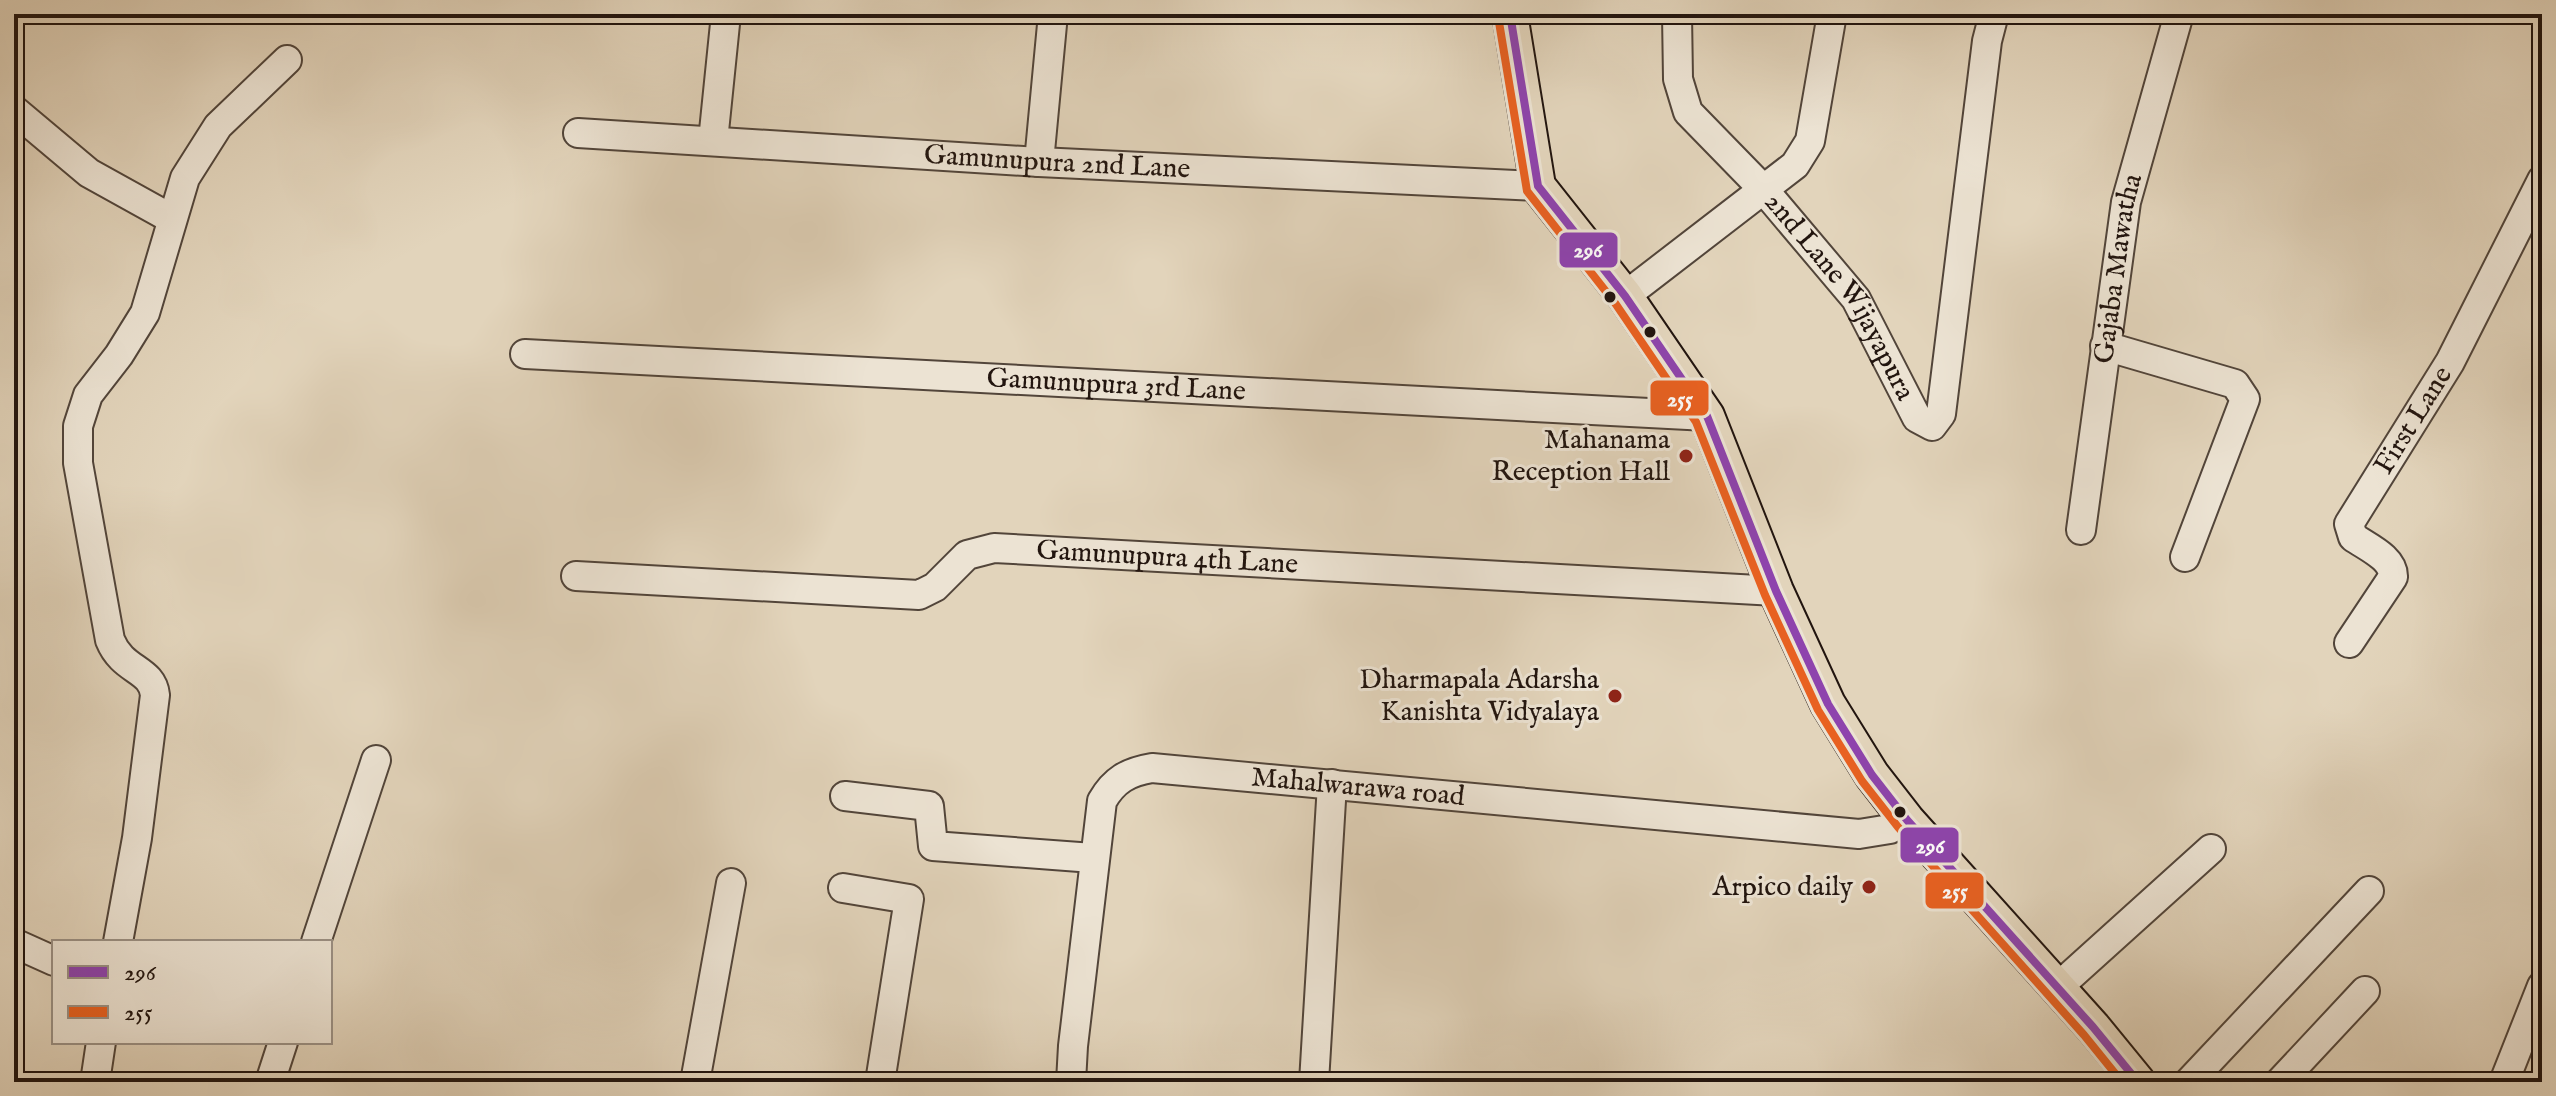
<svg xmlns="http://www.w3.org/2000/svg" width="2556" height="1096" font-family="'IM FELL English',serif">
  <rect width="100%" height="100%" fill="#e2d4bb"/>
  <filter id="stains"><feTurbulence type="fractalNoise" baseFrequency=".0025" numOctaves="4"/><feColorMatrix values="0 0 0 0 .2 0 0 0 0 .09 0 0 0 0 .02 0 0 0 .5 -.17"/></filter>
  <radialGradient id="worn" r=".72"><stop offset=".6" stop-color="#630" stop-opacity="0"/><stop offset="1" stop-color="#630" stop-opacity=".3"/></radialGradient>
  <g fill="none" stroke-linecap="round" stroke-linejoin="round">
    <defs>
      <g id="minor">
        <path id="s1" d="M1677,14L1678,79L1688,112L1764,190L1856,299L1917,418L1932,426L1941,414L1987,41L1994,14"/>
        <path d="M14,110L89,173L172,219"/>
        <path id="s2" d="M578,133L1039,162L1538,186"/>
        <path d="M713,141L726,14"/>
        <path d="M1039,162L1053,14"/>
        <path d="M1625,296L1795,165L1810,141L1832,14"/>
        <path d="M2105,346L2235,384L2245,399L2185,557"/>
        <path id="s3" d="M525,354L1707,416"/>
        <path id="s4" d="M2081,530L2126,202L2179,14"/>
        <path id="s5" d="M576,576L919,595L935,587L967,555L994,548L1776,591"/>
        <path id="s6" d="M2349,643L2393,577C2394,558 2367,547 2353,537L2349,524L2450,362L2542,180"/>
        <path d="M845,796L929,806L933,846L1093,858"/>
        <path d="M843,888L909,899L880,1082"/>
        <path d="M118,942L137,838L155,695C152,668 123,672 110,640L78,463V426L88,395L119,355L145,313L185,178L218,126L287,60"/>
        <path d="M316,942L376,760"/>
        <path d="M14,943L54,961"/>
        <path d="M2058,987L2211,849"/>
        <path d="M95,1082L101,1042"/>
        <path d="M270,1082L283,1042"/>
        <path d="M695,1082L731,883"/>
        <path id="s7" d="M1071,1082L1073,1046L1102,801C1114,780 1128,772 1152,768L1859,834L1890,829L1907,820"/>
        <path d="M1314,1082L1332,784"/>
        <path d="M2189,1082L2369,891"/>
        <path d="M2280,1082L2365,991"/>
        <path d="M2504,1082L2542,986"/>
      </g>
      <path id="major" d="M1510,14L1538,186L1625,296L1707,416L1776,591L1828,704L1872,775L1907,820L2093,1027L2138,1082"/>
    </defs>
    <use href="#minor" stroke="#52453a" stroke-width="32"/>
    <use href="#major" stroke="#22150f" stroke-width="38"/>
    <use href="#minor" stroke="#ece3d3" stroke-width="28"/>
    <use href="#major" stroke="#e2d4bb" stroke-width="34"/>
    <defs>
      <path id="bus-1" d="M1510,14L1538,186L1625,296L1707,416L1776,591L1828,704L1872,775L1907,820L2093,1027L2138,1082"/>
      <path id="bus-2" d="M1498,16L1527,191L1615,303L1696,422L1765,595L1818,710L1862,781L1898,827L2084,1035L2122,1082"/>
    </defs>
    <use href="#bus-1" stroke="#ece3d3" stroke-width="14"/>
    <use href="#bus-2" stroke="#ece3d3" stroke-width="14"/>
    <use href="#bus-1" stroke="#8e44ad" stroke-width="8"/>
    <use href="#bus-2" stroke="#e86121" stroke-width="8"/>
  </g>
  <g fill="#22150f" stroke="#ece3d3" stroke-width="3">
    <circle cx="1610" cy="297" r="7"/>
    <circle cx="1650" cy="332" r="7"/>
    <circle cx="1900" cy="812" r="7"/>
  </g>
  <g fill="#8f2418" stroke="#ece3d3" stroke-width="3">
    <circle cx="1686" cy="456" r="8"/>
    <circle cx="1615" cy="696" r="8"/>
    <circle cx="1869" cy="887" r="8"/>
  </g>
  <g text-anchor="middle" dominant-baseline="central" stroke-width="6" stroke-linejoin="round" paint-order="stroke">
    <g font-size="28" fill="#22150f" stroke="#ece3d3">
      <text stroke="none"><textPath href="#s2" startOffset="480">Gamunupura 2nd Lane</textPath></text>
      <text stroke="none"><textPath href="#s4" startOffset="264">Gajaba Mawatha</textPath></text>
      <text stroke="none"><textPath href="#s1" startOffset="340">2nd Lane Wijayapura</textPath></text>
      <text stroke="none"><textPath href="#s3" startOffset="592">Gamunupura 3rd Lane</textPath></text>
      <text stroke="none"><textPath href="#s6" startOffset="274">First Lane</textPath></text>
      <text stroke="none"><textPath href="#s5" startOffset="608">Gamunupura 4th Lane</textPath></text>
      <text stroke="none"><textPath href="#s7" startOffset="552">Mahalwarawa road</textPath></text>
    </g>
    <g font-size="28" fill="#22150f" stroke="#ece3d3" text-anchor="end">
      <text x="1670" y="440">Mahanama<tspan x="1670" dy="32">Reception Hall</tspan></text>
      <text x="1599" y="680">Dharmapala Adarsha<tspan x="1599" dy="32">Kanishta Vidyalaya</tspan></text>
      <text x="1853" y="887">Arpico daily</text>
    </g>
  </g>
  <g stroke="#ece3d3" stroke-width="3">
    <rect x="1558" y="231" width="61" height="38" rx="8" fill="#8e44ad"/>
    <rect x="1649" y="379" width="61" height="38" rx="8" fill="#e86121"/>
    <rect x="1899" y="826" width="61" height="38" rx="8" fill="#8e44ad"/>
    <rect x="1924" y="871" width="61" height="39" rx="8" fill="#e86121"/>
  </g>
  <g font-size="22" text-anchor="middle" font-weight="bold" fill="#fff">
    <text x="1588" y="257">296</text>
    <text x="1680" y="406">255</text>
    <text x="1930" y="853">296</text>
    <text x="1955" y="898">255</text>
  </g>
  <rect width="2556" height="1096" fill="none" stroke="#e2d4bb" stroke-width="48"/>
  <rect x="16" y="16" width="2524" height="1064" fill="none" stroke="#22150f" stroke-width="4"/>
  <rect x="24" y="24" width="2508" height="1048" fill="none" stroke="#22150f" stroke-width="2"/>
  <rect x="52" y="940" width="280" height="104" fill="#ece3d3" stroke="#9b9185" stroke-width="2"/>
  <rect x="68" y="966" width="40" height="12" fill="#8e44ad" stroke="#9b9185" stroke-width="2"/>
  <text x="124" y="980" font-size="24" fill="#22150f">296</text>
  <rect x="68" y="1006" width="40" height="12" fill="#e86121" stroke="#9b9185" stroke-width="2"/>
  <text x="124" y="1020" font-size="24" fill="#22150f">255</text>
  <rect width="100%" height="100%" filter="url(#stains)"/>
  <rect width="100%" height="100%" fill="url(#worn)"/>
</svg>
